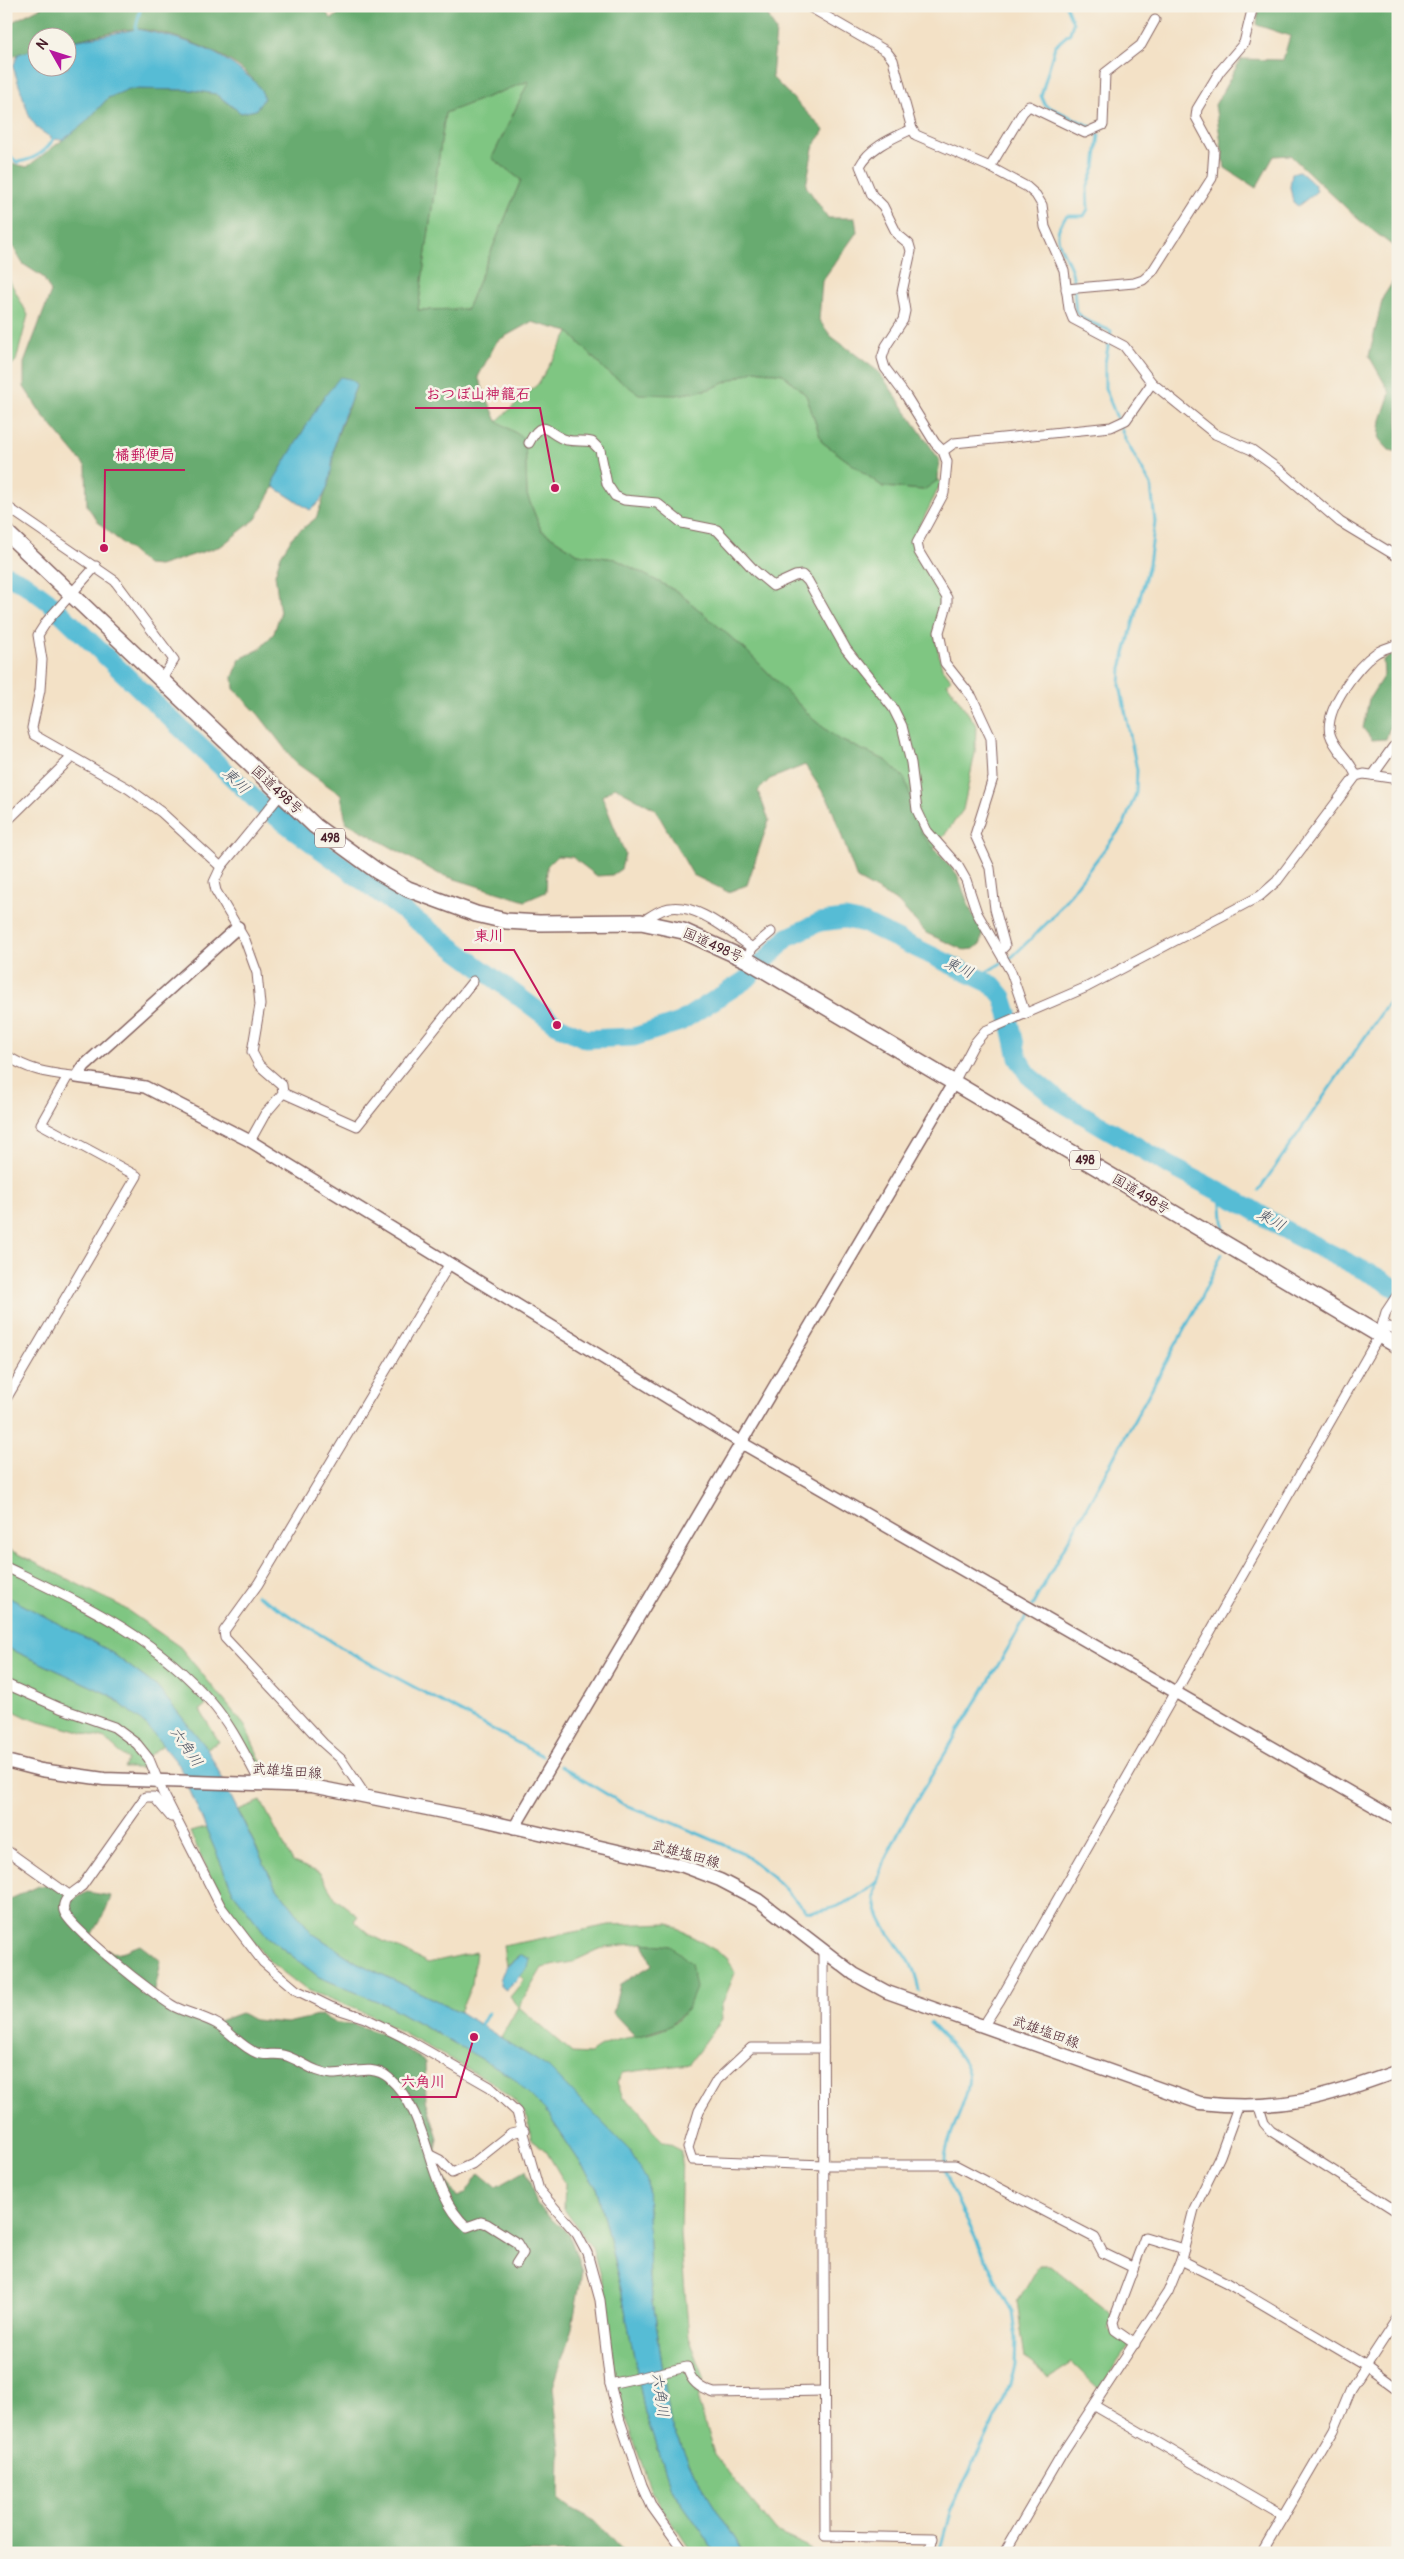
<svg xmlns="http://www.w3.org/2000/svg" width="1404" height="2559" font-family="Pangolin,'Klee One',sans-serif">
  <rect width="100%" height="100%" fill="#f7f3e8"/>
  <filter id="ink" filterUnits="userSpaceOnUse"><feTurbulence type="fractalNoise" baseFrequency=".02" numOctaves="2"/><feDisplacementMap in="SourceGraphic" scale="10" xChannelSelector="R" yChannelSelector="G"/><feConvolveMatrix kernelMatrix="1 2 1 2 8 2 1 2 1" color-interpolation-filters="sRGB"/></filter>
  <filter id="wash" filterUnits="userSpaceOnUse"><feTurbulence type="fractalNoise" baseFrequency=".0096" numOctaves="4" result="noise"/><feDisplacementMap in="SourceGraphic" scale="20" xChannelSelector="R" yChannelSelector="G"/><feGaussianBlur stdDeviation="1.12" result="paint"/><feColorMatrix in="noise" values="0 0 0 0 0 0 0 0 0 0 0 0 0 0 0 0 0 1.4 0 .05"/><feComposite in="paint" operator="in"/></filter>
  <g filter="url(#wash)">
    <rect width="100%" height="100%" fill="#f3e1c6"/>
    <g fill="#7fc682" stroke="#647256" fill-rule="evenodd">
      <path d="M529,81L492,158L521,180L467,309L418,310L445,113Z"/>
      <path d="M6,274L28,315L16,361L6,371Z"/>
      <path d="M569,332L605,370L676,395L710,389L755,370L783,374L806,395L822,442L883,487L923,490L938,480L941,483L913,540L914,551L943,600L934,631L942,668L951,679L947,683L976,725L975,753L963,810L934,849L922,835L914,813L887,761L838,739L814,720L747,651L678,592L615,559L578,554L541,530L527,495L525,439L497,421L538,384Z"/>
      <path d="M6,1548L121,1606L180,1647L245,1726L266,1772H259L213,1698L200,1710L219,1742L207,1748L157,1687L108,1650L6,1596Z"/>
      <path d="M6,1647L110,1695L147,1726L163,1745L144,1759L148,1768H124L128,1760L105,1739L26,1717L6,1707Z"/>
      <path d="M261,1801L293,1862L320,1873L336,1899L358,1916L354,1921L369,1934L428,1963L476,1952L472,1984L460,2012L356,1962L312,1933L274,1884L238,1810Z"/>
      <path d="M206,1828L233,1892L267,1936L319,1977L389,2006L510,2075L545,2110L596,2186L621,2289L645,2413L669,2485L707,2539L714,2553H692L651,2491L625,2415L614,2371L605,2293L592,2248L564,2209L565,2183L546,2151L531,2139L528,2118L515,2101L492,2082L368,2014L305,1989L270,1962L223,1904L190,1832Z"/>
      <path d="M669,1923L727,1957L735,1973L721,2007L722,2019L689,2064L622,2073L617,2082L623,2098L639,2109L652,2130L663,2141L682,2151L680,2234L689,2337L704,2377L698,2400L714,2455L778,2533L807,2546L813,2553H744L694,2473L670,2420L650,2281L647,2181L501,2037L518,2007L510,1997L524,1980L519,1975L528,1968L521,1955L506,1966L503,1946L609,1925ZM643,1943L671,1946L687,2010C682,2015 676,2023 670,2026C644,2040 610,2034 590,2054L572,2053L519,2007L542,1968L572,1962L604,1947Z"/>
      <path d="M1039,2265H1050L1112,2314L1108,2329L1130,2344L1099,2389L1072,2363L1049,2378L1025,2358L1017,2302Z"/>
    </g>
    <g fill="#67ab70" stroke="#58654e" fill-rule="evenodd">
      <path d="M44,6H320L332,19L342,11L339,6H763L776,31L772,77L824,130L813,148L806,186L828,218H855L857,232L822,281L819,320L831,336L879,372L939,459L938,480L924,490L883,487L822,442L806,395L783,374L755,370L710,389L676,395L639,394L605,370L569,332L531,322L497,341L478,377L497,421L525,439L527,495L541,530L578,554L615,559L678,592L747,651L814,720L838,739L887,761L905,779L922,835L957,874L970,909L983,932L981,943L974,949L964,950L926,933L898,902L857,879L830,803L805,765L770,779L758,791L769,820L747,885L728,892L693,875L655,809L615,787L602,796L625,854L621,869L612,875L597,876L572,857L557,856L547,866L546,892L525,901L439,874L346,822L341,795L296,763L259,715L234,689L233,677L240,659L260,649L274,633L280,614L275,574L281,555L293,536L316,518L328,486L336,439L357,384L321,401L274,480V487L256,519L221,546L159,566L147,565L99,523L87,506L86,467L41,413L24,387V363L51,292L43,277L23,264L6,235V162L27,167L85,123L108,98L129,89L192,90L216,94L241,113L256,110L264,98C253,60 176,33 139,29C123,28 86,38 68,42V38H38L37,49L18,54L6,61V25ZM529,81L492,158L521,180L467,309L418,310L445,113Z"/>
      <path d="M1259,6H1398V250L1358,219L1290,155L1274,156L1256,188L1225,168L1215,105L1241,59L1283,60L1290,36L1257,25Z"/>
      <path d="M1398,274V452L1389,450L1379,439L1381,420L1390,393L1369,356L1383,297Z"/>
      <path d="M1398,652V717L1392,720L1386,739L1372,740L1363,728L1369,699L1384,675L1383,660Z"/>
      <path d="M47,1885L55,1886L73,1900L87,1892L111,1896C107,1912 97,1923 90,1938C113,1956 113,1956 140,1945L161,1961L153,2000L211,2024L241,2013L254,2020L287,2023L322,2015L337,2023L353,2024L385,2035L425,2062L426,2100L438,2138L434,2160L457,2197L465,2194L479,2173L496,2187L526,2170L537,2205L569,2234L582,2271L572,2328L553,2387L560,2451L559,2499L572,2509L595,2521L624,2553H6V1901L39,1886Z"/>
      <path d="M643,1943L671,1946L691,1963L696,1988L687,2010L670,2026L636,2037L613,2013L620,1984L652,1965Z"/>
    </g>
    <g fill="#57bcd5" stroke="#506e80">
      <path d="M137,29C175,37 209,45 240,70C252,79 260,84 264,98L256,110L241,113L216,94L192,90L129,89L108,98L85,123L63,140L53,139L38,129L30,118L13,67L18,54L37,49L38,68H68V42Z"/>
      <path d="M1299,171L1315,185L1317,191L1298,206L1293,202L1290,187L1292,173Z"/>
      <path d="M340,377L350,379L357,384C350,402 341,421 336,439C330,465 334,494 310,510L274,487V480L321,401Z"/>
      <path d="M6,1596L108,1650L157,1687L207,1748L274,1884L312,1933L356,1962L460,2012L549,2068L630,2151L647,2181L650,2281L670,2420L694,2473L744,2553H714L707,2539L669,2485L645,2413L621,2289L596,2186L545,2110L510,2075L389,2006L319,1977L267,1936L233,1892L179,1765L147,1726L110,1695L6,1647Z"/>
      <path d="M521,1955L530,1959L528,1968L506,1990L500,1986C500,1970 509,1964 521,1955Z"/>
    </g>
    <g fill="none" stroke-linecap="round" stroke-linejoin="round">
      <g stroke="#57bcd5" stroke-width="3">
        <path d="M135,32L141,6"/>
        <path d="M6,153L17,162C33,160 46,152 54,138"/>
        <path d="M978,977L1013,956L1051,919L1124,824L1136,793L1137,770L1120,685L1121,668L1149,564L1155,522L1151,485L1126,441L1105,388V363L1111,331L1085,320L1076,311C1074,299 1075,284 1072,272C1065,250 1047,237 1067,216H1084L1088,209L1087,188L1095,167L1099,135L1090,126L1045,105L1041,96L1055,46L1070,33L1073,23L1066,6"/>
        <path d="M1259,1190L1398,989"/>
        <path d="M1221,1193L1224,1232"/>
        <path d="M257,1595L347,1651L542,1756"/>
        <path d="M1032,1606L1196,1308L1222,1254"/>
        <path d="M560,1766L628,1807L671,1822L741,1852L772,1876L806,1911C826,1915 862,1897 875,1883"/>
        <path d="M919,1991C917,1978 914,1967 906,1956C893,1938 878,1924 875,1900C872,1865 931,1778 950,1745C977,1701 1004,1657 1029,1611"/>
        <path d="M930,2023C942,2037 963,2054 968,2073C973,2093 946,2135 945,2159C945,2167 947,2175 948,2182L1012,2313L1016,2338L1015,2366L1005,2399L951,2509L939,2553"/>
        <path d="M480,2027L488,2013"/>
      </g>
      <path stroke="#57bcd5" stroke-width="19" d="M6,575L22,582L48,601L262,806L557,1025L586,1039L634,1037L680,1022L747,979L788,937L820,922L845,919L864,923L993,985L1003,997L1008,1013L1018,1058L1029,1076L1061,1102L1174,1168L1247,1206L1292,1234L1379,1278L1398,1290"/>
    </g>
  </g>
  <g filter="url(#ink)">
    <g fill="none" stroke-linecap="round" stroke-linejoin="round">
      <defs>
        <g id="minor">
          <path d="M808,6L886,51L893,60L912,129L916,135L990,167L1027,187L1036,195L1042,205L1045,227L1064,270L1069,309L1073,319L1124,346L1152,383L1215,434L1252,450L1281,471L1340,522L1398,557"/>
          <path d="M912,129C893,138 870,147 860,166L872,195L883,206L897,234L909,244L911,251L902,292L905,311L903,320L886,346L882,358L885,368L906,396L935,443L943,451L947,462L944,493L917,543L919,552L947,598V605L939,632L945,663L972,697L991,738L993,778L975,835L990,868L995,909L1005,946L1000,951"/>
          <path d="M990,167L1023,112L1029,106L1085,133L1103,125L1105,73L1141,45L1155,20"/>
          <path d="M1066,289L1134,283L1143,280L1152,272L1212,178L1214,150L1196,117L1197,109L1220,71L1244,43L1253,6"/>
          <path d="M529,443C544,414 548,436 567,440C575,442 584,440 592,442L600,450L607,484L615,496L624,500L657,503L682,523L717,530L755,571L773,586L795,576L802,575L808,581L846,649L893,708L902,726L911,763L917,810L927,831L958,866L966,880L977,913L1011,972L1025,1013"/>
          <path d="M943,451L954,443L1111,427L1126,420L1152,383"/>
          <path d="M6,506L115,581L174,660L161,680"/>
          <path d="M96,566L47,621L38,635L42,660L40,690L32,728L34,735L129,789L161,812L221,867"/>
          <path d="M1373,775L1393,747L1398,744"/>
          <path d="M1356,776C1351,760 1335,751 1330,734C1324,710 1357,666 1376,653C1382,649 1391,647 1398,644"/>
          <path d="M6,822L72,757"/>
          <path d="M641,922C648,918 655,913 662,910C692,898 730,932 752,948L747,960"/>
          <path d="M752,948L771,932"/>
          <path d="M6,1055C27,1070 47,1073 72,1076"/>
          <path d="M954,1082L974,1044L985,1031L1087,987L1260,896L1277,881L1356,776L1364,774L1398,779"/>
          <path d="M283,1093L357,1126L473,981"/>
          <path d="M250,1141L265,1114L283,1093L282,1085L259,1065L252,1052L260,1005L257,973L245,940L216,891L214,882L221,867L281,794"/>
          <path d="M1383,1326L1398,1329"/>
          <path d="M6,1399L137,1176L41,1124L68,1076"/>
          <path d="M6,1567C84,1605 153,1635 211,1702C232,1726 246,1757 261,1784"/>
          <path d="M6,1684L60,1708L114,1727L137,1744L149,1759L163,1793L221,1907L263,1962L296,1990L331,2007L365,2018L403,2037L490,2087L517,2112L539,2190L577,2234L587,2253L600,2300L610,2384L620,2421L642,2485L652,2507L685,2553"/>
          <path d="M365,1795L341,1759L323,1743L225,1638L224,1631L258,1584L450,1263"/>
          <path d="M171,1817L154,1797H145L82,1886C74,1892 61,1899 64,1911C68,1927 157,1998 175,2007C188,2013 204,2017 217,2024C231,2032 241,2047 257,2053C264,2056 275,2053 283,2055C300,2059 313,2073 332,2074C352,2074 372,2063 389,2078C433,2117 424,2188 467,2227L481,2222L487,2224L517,2243L523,2253L516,2264"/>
          <path d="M6,1850L69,1895"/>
          <path d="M823,1952L825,2536L933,2538L929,2553"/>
          <path d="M984,2025L1000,2000L1379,1336L1386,1312L1398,1294"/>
          <path d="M823,2048H751L717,2080L699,2111L688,2148L692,2160L824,2165H955L1095,2238L1103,2253L1132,2267"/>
          <path d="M1259,2107L1264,2123L1271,2131L1398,2212"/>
          <path d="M430,2155L440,2160L452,2173L472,2164L511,2133L524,2130"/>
          <path d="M1181,2260L1225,2282L1367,2366L1398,2389"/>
          <path d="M1135,2344L1115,2330L1113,2322L1145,2237L1184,2249"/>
          <path d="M610,2384L687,2367C691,2382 699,2388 714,2393L824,2391"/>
          <path d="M1095,2406L1284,2516"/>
          <path d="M1004,2553L1063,2452L1168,2292L1181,2260L1194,2209L1220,2156L1238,2107"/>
          <path d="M1262,2553L1334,2430L1351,2389L1398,2317"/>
        </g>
        <g id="tertiary">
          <path d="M238,927L84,1066L77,1077L145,1087L250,1141L740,1442L1398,1820"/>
          <path d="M514,1828L954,1082"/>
        </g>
        <path id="secondary" d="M6,1761L41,1770L104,1779L312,1786L483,1820L683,1866L720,1880L758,1900L854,1974L887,1992L1200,2103C1279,2112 1325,2098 1398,2071"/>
        <path id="trunk" d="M6,532L315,826L377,871L408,889L476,914L506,921L539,923L641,922L683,931L747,960L1398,1346"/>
      </defs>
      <use href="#minor" stroke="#856361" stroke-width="11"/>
      <use href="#tertiary" stroke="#856361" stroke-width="14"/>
      <use href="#secondary" stroke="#856361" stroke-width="15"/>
      <use href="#trunk" stroke="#856361" stroke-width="18"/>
      <use href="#minor" stroke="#fff" stroke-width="9"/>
      <use href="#tertiary" stroke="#fff" stroke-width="11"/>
      <use href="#secondary" stroke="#fff" stroke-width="12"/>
      <use href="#trunk" stroke="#fff" stroke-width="15"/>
    </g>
  </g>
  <g text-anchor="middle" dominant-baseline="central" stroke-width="5" stroke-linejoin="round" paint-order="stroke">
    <g fill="#f7f3e8" stroke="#7e5f64" stroke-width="1">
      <rect x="315" y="828.5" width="30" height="19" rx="4"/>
      <rect x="1070" y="1150.5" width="30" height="19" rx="4"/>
    </g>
    <g font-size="12" font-weight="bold" fill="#4a1f2b">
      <text x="330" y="838">498</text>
      <text x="1085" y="1160">498</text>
    </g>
    <g font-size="14" fill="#4a1f2b" stroke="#f7f3e8">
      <text transform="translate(277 790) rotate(43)">国道498号</text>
      <text transform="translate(713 945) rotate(24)">国道498号</text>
      <text transform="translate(1141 1194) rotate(31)">国道498号</text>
      <text transform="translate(287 1771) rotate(4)">武雄塩田線</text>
      <text transform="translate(686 1854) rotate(16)">武雄塩田線</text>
      <text transform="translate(1046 2032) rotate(20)">武雄塩田線</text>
    </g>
    <g font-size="15" font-style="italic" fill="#4f5666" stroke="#f7f3e8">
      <text transform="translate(236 781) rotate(44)">東川</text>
      <text transform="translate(959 968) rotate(25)">東川</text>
      <text transform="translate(1271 1220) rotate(29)">東川</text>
      <text transform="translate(186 1747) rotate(55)">六角川</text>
      <text transform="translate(660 2395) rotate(82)">六角川</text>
    </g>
  </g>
  <path fill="none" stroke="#c2185b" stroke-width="2" d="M555 488L540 408H415M104 548L105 470H185M557 1025L514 950H464M474 2037L456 2097H391"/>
  <g fill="#c2185b" stroke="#f7f3e8" stroke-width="2">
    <circle cx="555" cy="488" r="5"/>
    <circle cx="104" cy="548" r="5"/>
    <circle cx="557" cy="1025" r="5"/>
    <circle cx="474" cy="2037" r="5"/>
  </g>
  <g font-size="15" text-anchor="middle" font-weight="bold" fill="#c2185b" stroke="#f7f3e8" stroke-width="5" stroke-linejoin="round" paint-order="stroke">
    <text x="478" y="399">おつぼ山神籠石</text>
    <text x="145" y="460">橘郵便局</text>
    <text x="489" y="941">東川</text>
    <text x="423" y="2087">六角川</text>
  </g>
  <rect width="1404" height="2559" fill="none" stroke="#f7f3e8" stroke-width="25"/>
  <g transform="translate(52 52) rotate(309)"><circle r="24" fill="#f7f3e8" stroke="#b29e9c"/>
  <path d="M0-4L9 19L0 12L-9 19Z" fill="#b5179e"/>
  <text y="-8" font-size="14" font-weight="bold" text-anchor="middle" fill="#4a1f2b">N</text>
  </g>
</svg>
